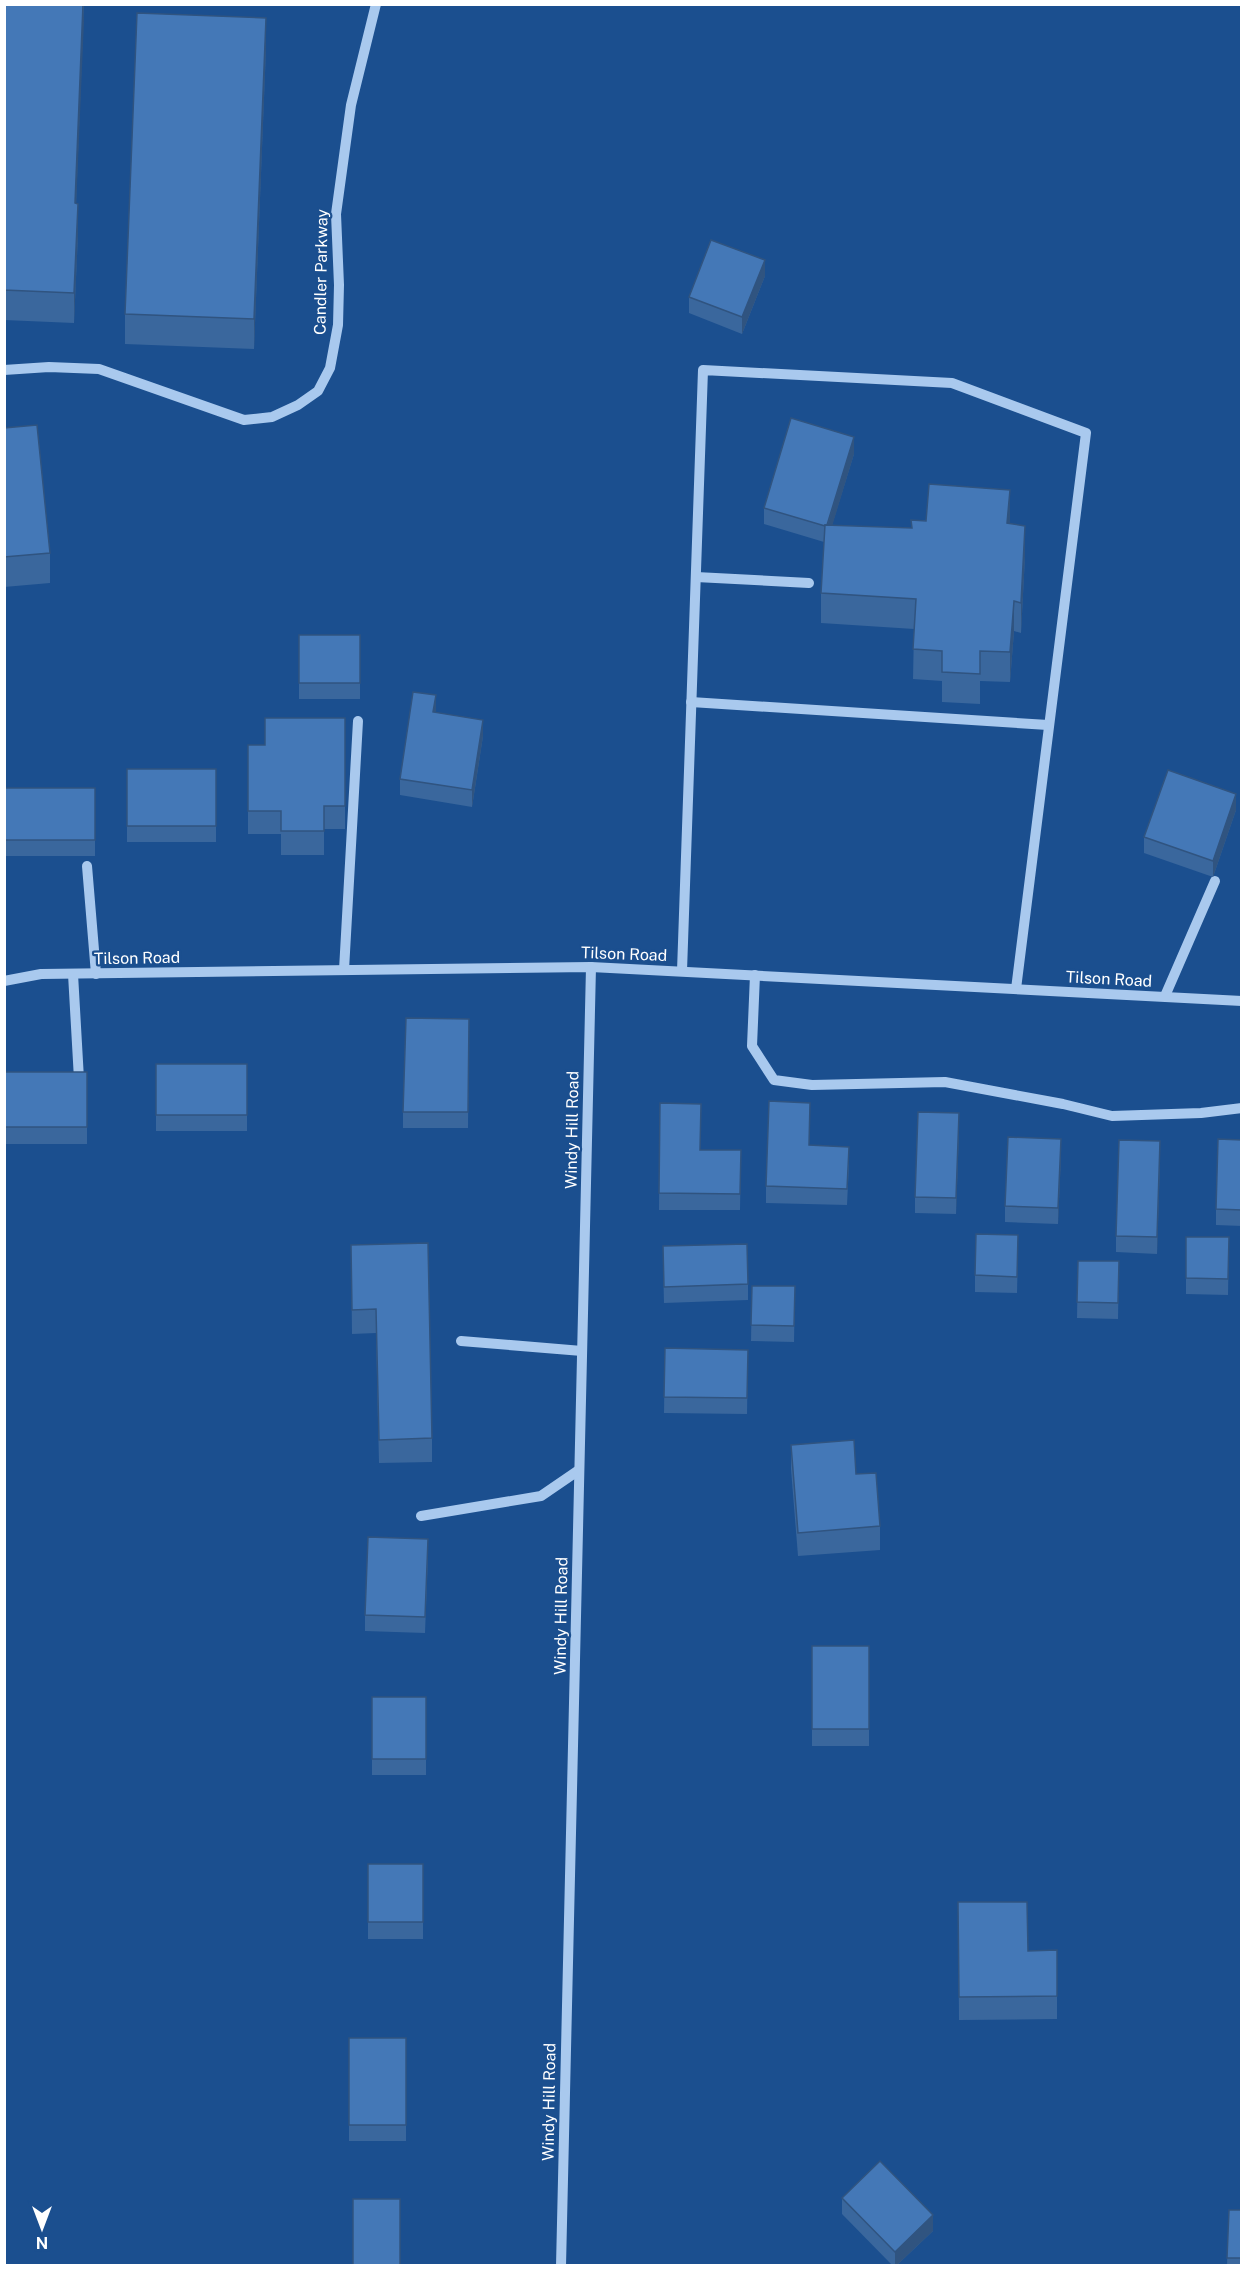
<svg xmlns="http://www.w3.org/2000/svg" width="1246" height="2270" font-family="'Public Sans',sans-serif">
  <rect width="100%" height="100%" fill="#1b4f8f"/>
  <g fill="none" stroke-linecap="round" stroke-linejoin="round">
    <g stroke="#a9c9ee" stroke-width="10">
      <path d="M4,370L49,367L99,369L244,420L272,417L298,405L318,391L330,368L338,325L339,285L336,214L351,105L376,4"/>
      <path d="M696,577L809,583"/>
      <path d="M691,702L1048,725"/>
      <path d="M87,866L96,974"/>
      <path d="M344,970L358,721"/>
      <path d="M682,971L703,370L952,383L1086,433L1016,989"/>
      <path d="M73,974L79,1079"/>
      <path d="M755,975L752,1046L774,1080L812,1085L945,1082L1063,1104L1112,1116L1201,1113L1242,1108"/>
      <path d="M4,981L41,974L591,967L1242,1001"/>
      <path d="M1165,996L1215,881"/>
      <path d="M461,1341L582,1351"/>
      <path d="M421,1516L541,1496L579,1470"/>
      <path d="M561,2266L591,967"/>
    </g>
  </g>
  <g fill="#3a679d">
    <path d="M4,4H84L76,204L78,234L74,323L4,320Z"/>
    <path d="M266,48L254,349L125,344V314Z"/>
    <path d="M765,276L742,334L689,313V297Z"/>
    <path d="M4,428L50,553V583L4,587Z"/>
    <path d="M854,454L832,525L911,528V520H1010L1009,524L1025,556L1021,633L1014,631L1010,682L980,681V704L942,702V681L913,679L914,629L821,623V593L824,542L764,524V508Z"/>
    <rect x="299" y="635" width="61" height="64"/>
    <path d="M436,712L483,736L472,807L400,795V779Z"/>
    <path d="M345,718V829H324V855H281V834H248V745H265Z"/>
    <rect x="127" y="769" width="89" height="73"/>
    <rect x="4" y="788" width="91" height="68"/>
    <path d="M1236,810L1213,877L1144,853V837Z"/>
    <path d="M469,1019L468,1128H403V1112Z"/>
    <rect x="156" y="1064" width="91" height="67"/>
    <rect x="4" y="1072" width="83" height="72"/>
    <path d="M660,1103L701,1150H741L740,1210H659Z"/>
    <path d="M810,1119L809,1145L849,1163L847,1205L766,1203V1186Z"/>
    <path d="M959,1130L956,1214L915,1213V1197Z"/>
    <path d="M1242,1140V1226L1216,1225V1209Z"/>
    <path d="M1061,1155L1058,1224L1005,1222V1206Z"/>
    <path d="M1160,1158L1157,1254L1116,1252V1236Z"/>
    <path d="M1186,1237H1229L1228,1295L1186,1294Z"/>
    <path d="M351,1245L432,1438V1462L379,1463L376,1333L352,1334Z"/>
    <path d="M1018,1252L1017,1293L975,1292V1275Z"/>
    <path d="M1078,1261H1119L1118,1319L1077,1318Z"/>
    <path d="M663,1262L748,1284V1300L664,1303Z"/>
    <path d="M752,1286H795L794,1342L751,1341Z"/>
    <path d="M665,1348L748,1350L747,1414L664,1413Z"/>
    <path d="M791,1445L856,1474L880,1526V1550L798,1556L791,1469Z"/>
    <path d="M428,1555L425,1633L365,1631V1615Z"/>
    <rect x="812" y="1646" width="57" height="100"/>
    <rect x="372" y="1697" width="54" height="78"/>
    <rect x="368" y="1864" width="55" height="75"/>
    <path d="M958,1902L1028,1951L1057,1950V2019L959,2020Z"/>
    <rect x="349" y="2038" width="57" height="103"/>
    <path d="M842,2198L933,2231L897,2265H892L842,2214Z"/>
    <path d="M1229,2210H1242V2265H1227Z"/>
  </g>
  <g fill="#305480">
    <path d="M83,4L84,21L75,233V203Z"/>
    <path d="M266,18V48L254,349V319Z"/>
    <path d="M78,204V234L74,323V293Z"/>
    <path d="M765,260V276L742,334V317Z"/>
    <path d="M854,437V454L827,543V527Z"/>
    <path d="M1010,490V520L1007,553V523Z"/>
    <path d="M1025,526V556L1021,633V603Z"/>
    <path d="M1014,601V631L1010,682V652Z"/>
    <path d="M436,695V711L433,728V712Z"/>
    <path d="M483,720V736L472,807V790Z"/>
    <path d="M1236,794V810L1213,877V861Z"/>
    <path d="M959,1113V1130L956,1214V1198Z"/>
    <path d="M1061,1139V1155L1058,1224V1208Z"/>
    <path d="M1160,1141V1158L1157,1254V1237Z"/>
    <path d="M933,2215V2231L897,2265H895V2252Z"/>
  </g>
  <g fill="#4478b7" stroke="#305480" stroke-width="1.5">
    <path d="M4,4H83L75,203L78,204L74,293L4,290Z"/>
    <path d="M137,13L266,18L254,319L125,314Z"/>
    <path d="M711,240L765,260L742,317L689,297Z"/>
    <path d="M791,418L854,437L827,525H825V526L764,508Z"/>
    <path d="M37,425L50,553L4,557V428Z"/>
    <path d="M929,484L1010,490L1007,523L1025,526L1021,603L1014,601L1010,652L980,651V674L942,672V651L913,649L916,599L821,593L825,525L912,528L911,520L926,521Z"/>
    <rect x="299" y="635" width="61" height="48"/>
    <path d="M413,692L436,695L433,712L483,720L472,790L400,779Z"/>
    <path d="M265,718H345V806H324V831H281V811H248V745H265Z"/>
    <rect x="127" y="769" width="89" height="57"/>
    <path d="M1168,770L1236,794L1213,861L1144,837Z"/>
    <rect x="4" y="788" width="91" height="52"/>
    <path d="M406,1018L469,1019L468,1112H403Z"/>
    <rect x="156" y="1064" width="91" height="51"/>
    <rect x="4" y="1072" width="83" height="55"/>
    <path d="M769,1101L810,1103L809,1145L849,1147L847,1189L766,1186Z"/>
    <path d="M660,1103L701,1104L700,1150H741L740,1194L659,1193Z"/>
    <path d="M918,1112L959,1113L956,1198L915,1197Z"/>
    <path d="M1008,1137L1061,1139L1058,1208L1005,1206Z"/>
    <path d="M1218,1139L1242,1140V1210L1216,1209Z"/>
    <path d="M1119,1140L1160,1141L1157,1237L1116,1236Z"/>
    <path d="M976,1234L1018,1235L1017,1277L975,1275Z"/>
    <path d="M1186,1237H1229L1228,1279L1186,1278Z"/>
    <path d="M428,1243L432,1438L379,1440L376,1309L352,1310L351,1245Z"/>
    <path d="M747,1244L748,1284L664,1287L663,1246Z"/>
    <path d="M1078,1261H1119L1118,1303L1077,1302Z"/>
    <path d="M752,1286H795L794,1326L751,1325Z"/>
    <path d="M665,1348L748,1350L747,1398L664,1397Z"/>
    <path d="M854,1440L856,1474L876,1473L880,1526L798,1533L791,1445Z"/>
    <path d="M368,1537L428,1539L425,1617L365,1615Z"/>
    <rect x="812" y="1646" width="57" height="83"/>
    <rect x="372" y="1697" width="54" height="62"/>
    <rect x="368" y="1864" width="55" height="58"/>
    <path d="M958,1902H1027L1028,1951L1057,1950V1996L959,1997Z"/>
    <rect x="349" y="2038" width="57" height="87"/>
    <path d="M880,2161L933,2215L895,2252L842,2198Z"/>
    <rect x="353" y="2199" width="47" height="66"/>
    <path d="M1229,2210H1242V2258H1227Z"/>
  </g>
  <g text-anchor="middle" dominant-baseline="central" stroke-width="4.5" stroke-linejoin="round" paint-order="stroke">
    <g font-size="16" fill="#fff" stroke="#1b4f8f">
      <text transform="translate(321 272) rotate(-89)">Candler Parkway</text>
      <text transform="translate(624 954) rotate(2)">Tilson Road</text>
      <text transform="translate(137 958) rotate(-1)">Tilson Road</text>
      <text transform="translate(1109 979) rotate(3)">Tilson Road</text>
      <text transform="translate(572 1130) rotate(-89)">Windy Hill Road</text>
      <text transform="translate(561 1616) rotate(-89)">Windy Hill Road</text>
      <text transform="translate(549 2102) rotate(-89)">Windy Hill Road</text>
    </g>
  </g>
  <rect width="1246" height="2270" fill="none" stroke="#ffffff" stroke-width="12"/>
  <g transform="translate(42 2228) rotate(180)" stroke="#1b4f8f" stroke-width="4.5" paint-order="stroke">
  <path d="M0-4.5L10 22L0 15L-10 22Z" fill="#ffffff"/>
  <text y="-9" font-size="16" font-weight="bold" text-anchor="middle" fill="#ffffff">N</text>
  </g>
</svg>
